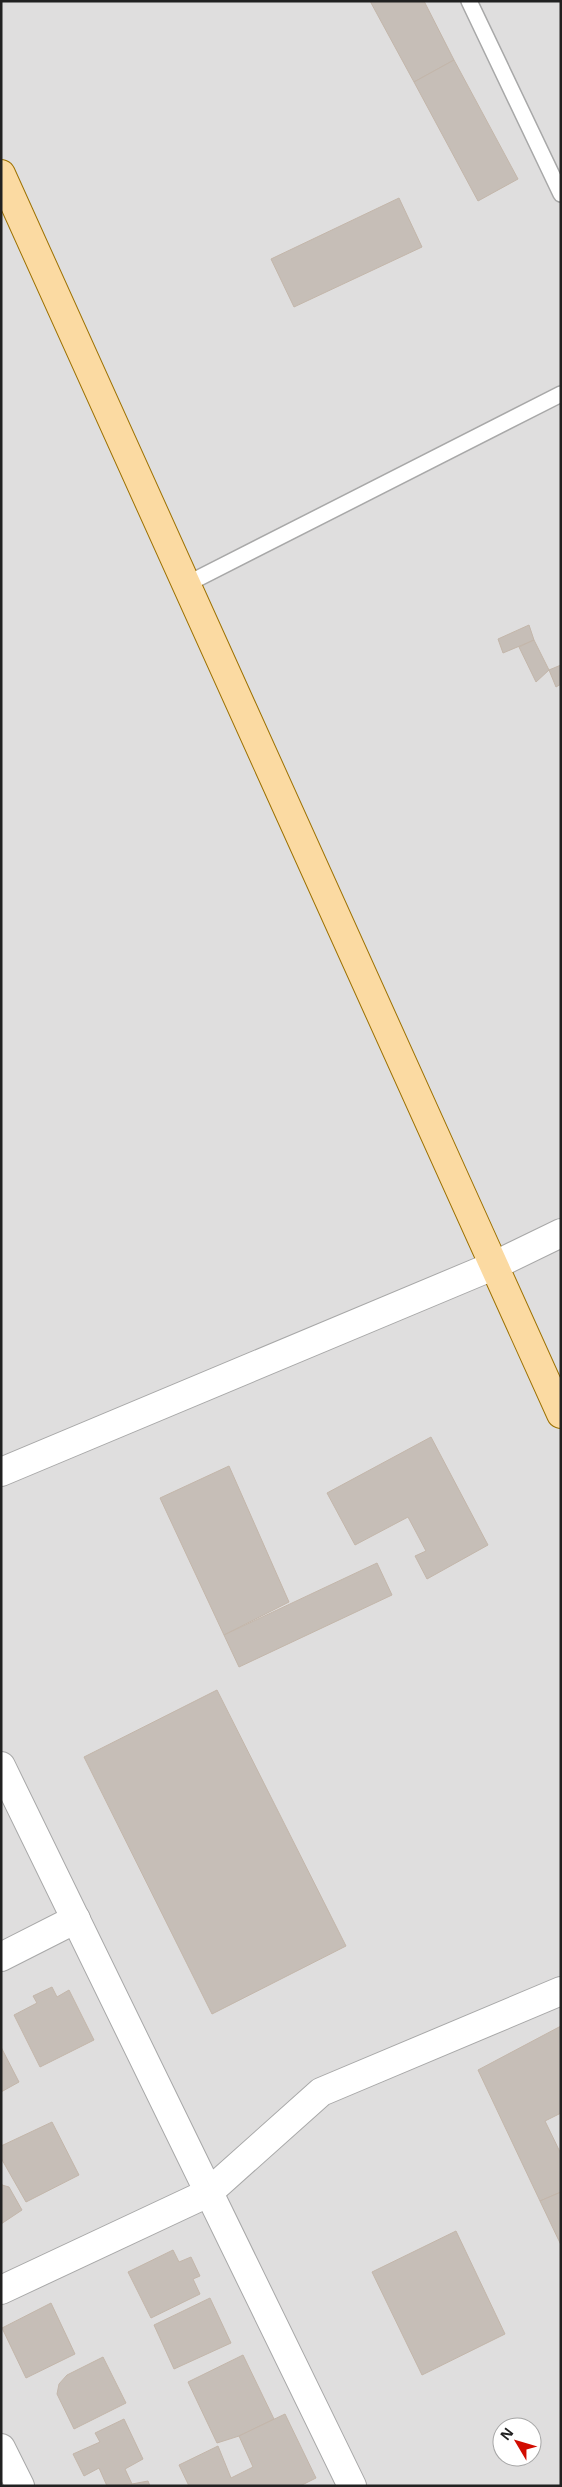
<svg xmlns="http://www.w3.org/2000/svg" width="562" height="2487" font-family="'Noto Sans',sans-serif">
  <rect width="100%" height="100%" fill="#f1eee8"/>
  <path fill="#dfdede" fill-rule="evenodd" d="M1,1H561V2486H1ZM502,2427H532V2457H502Z"/>
  <g fill="#c6beb7" stroke="#c3b6aa">
    <path d="M370,1H424L454,60L414,82Z"/>
    <path d="M454,60L518,179L478,201L414,82Z"/>
    <path d="M399,198L422,247L294,307L271,259Z"/>
    <path d="M529,625L534,640L503,653L498,639Z"/>
    <path d="M534,640L549,670L536,682L519,647Z"/>
    <path d="M561,665V684L556,687L549,670Z"/>
    <path d="M431,1437L488,1545L427,1579L415,1556L426,1551L408,1517L355,1545L327,1493Z"/>
    <path d="M229,1466L289,1602L224,1635L160,1498Z"/>
    <path d="M377,1563L392,1595L239,1667L224,1635Z"/>
    <path d="M217,1690L346,1946L212,2014L84,1757Z"/>
    <path d="M52,1987L57,1997L69,1990L94,2040L40,2067L14,2015L37,2003L33,1996Z"/>
    <path d="M561,2026V2113L545,2121L561,2154V2192L540,2201L478,2070Z"/>
    <path d="M1,2047L19,2082L1,2092Z"/>
    <path d="M52,2122L79,2175L26,2202L1,2158V2146Z"/>
    <path d="M1,2182L2,2185L9,2187L22,2210L1,2224Z"/>
    <path d="M561,2192V2245L540,2201Z"/>
    <path d="M456,2231L505,2334L422,2375L372,2272Z"/>
    <path d="M173,2250L179,2262L191,2257L200,2276L193,2279L200,2294L151,2318L128,2272Z"/>
    <path d="M210,2298L231,2343L174,2369L154,2325Z"/>
    <path d="M51,2303L75,2354L26,2378L2,2328Z"/>
    <path d="M243,2355L274,2419L239,2436L217,2443L188,2382Z"/>
    <path d="M103,2357L126,2403L74,2429L57,2394L59,2384L67,2375Z"/>
    <path d="M285,2414L316,2478L300,2486H189L179,2465L218,2446L231,2478L253,2467L239,2436Z"/>
    <path d="M124,2419L143,2459L125,2469L132,2484L107,2486L99,2468L84,2476L73,2454L100,2442L95,2433Z"/>
    <path d="M148,2481L150,2486H128L132,2484Z"/>
  </g>
  <g fill="none" stroke-linecap="round" stroke-linejoin="round">
    <defs>
      <g id="lane">
        <path d="M469,1L561,194"/>
        <path d="M185,585L561,394"/>
      </g>
      <g id="street">
        <path d="M1,1472L493,1266L561,1233"/>
        <path d="M1,1766L352,2486"/>
        <path d="M1,1957L76,1919"/>
        <path d="M1,2290L208,2193L321,2092L561,1991"/>
        <path d="M1,2448L20,2486"/>
      </g>
      <path id="primary" d="M1,174L561,1414"/>
    </defs>
    <use href="#lane" stroke="#a8a8a8" stroke-width="18"/>
    <use href="#street" stroke="#a8a8a8" stroke-width="30"/>
    <use href="#primary" stroke="#9d7101" stroke-width="30"/>
    <use href="#lane" stroke="#fff" stroke-width="15"/>
    <use href="#street" stroke="#fff" stroke-width="28"/>
    <use href="#primary" stroke="#fbdaa2" stroke-width="28"/>
  </g>
  <rect width="562" height="2487" fill="none" stroke="#212121" stroke-width="5"/>
  <g transform="translate(517 2442) rotate(308)"><circle r="24" fill="#ffffff" stroke="#a6a6a6"/>
  <path d="M0-4L9 19L0 12L-9 19Z" fill="#d10c01"/>
  <text y="-8" font-size="14" font-weight="bold" text-anchor="middle" fill="#212121">N</text>
  </g>
</svg>
